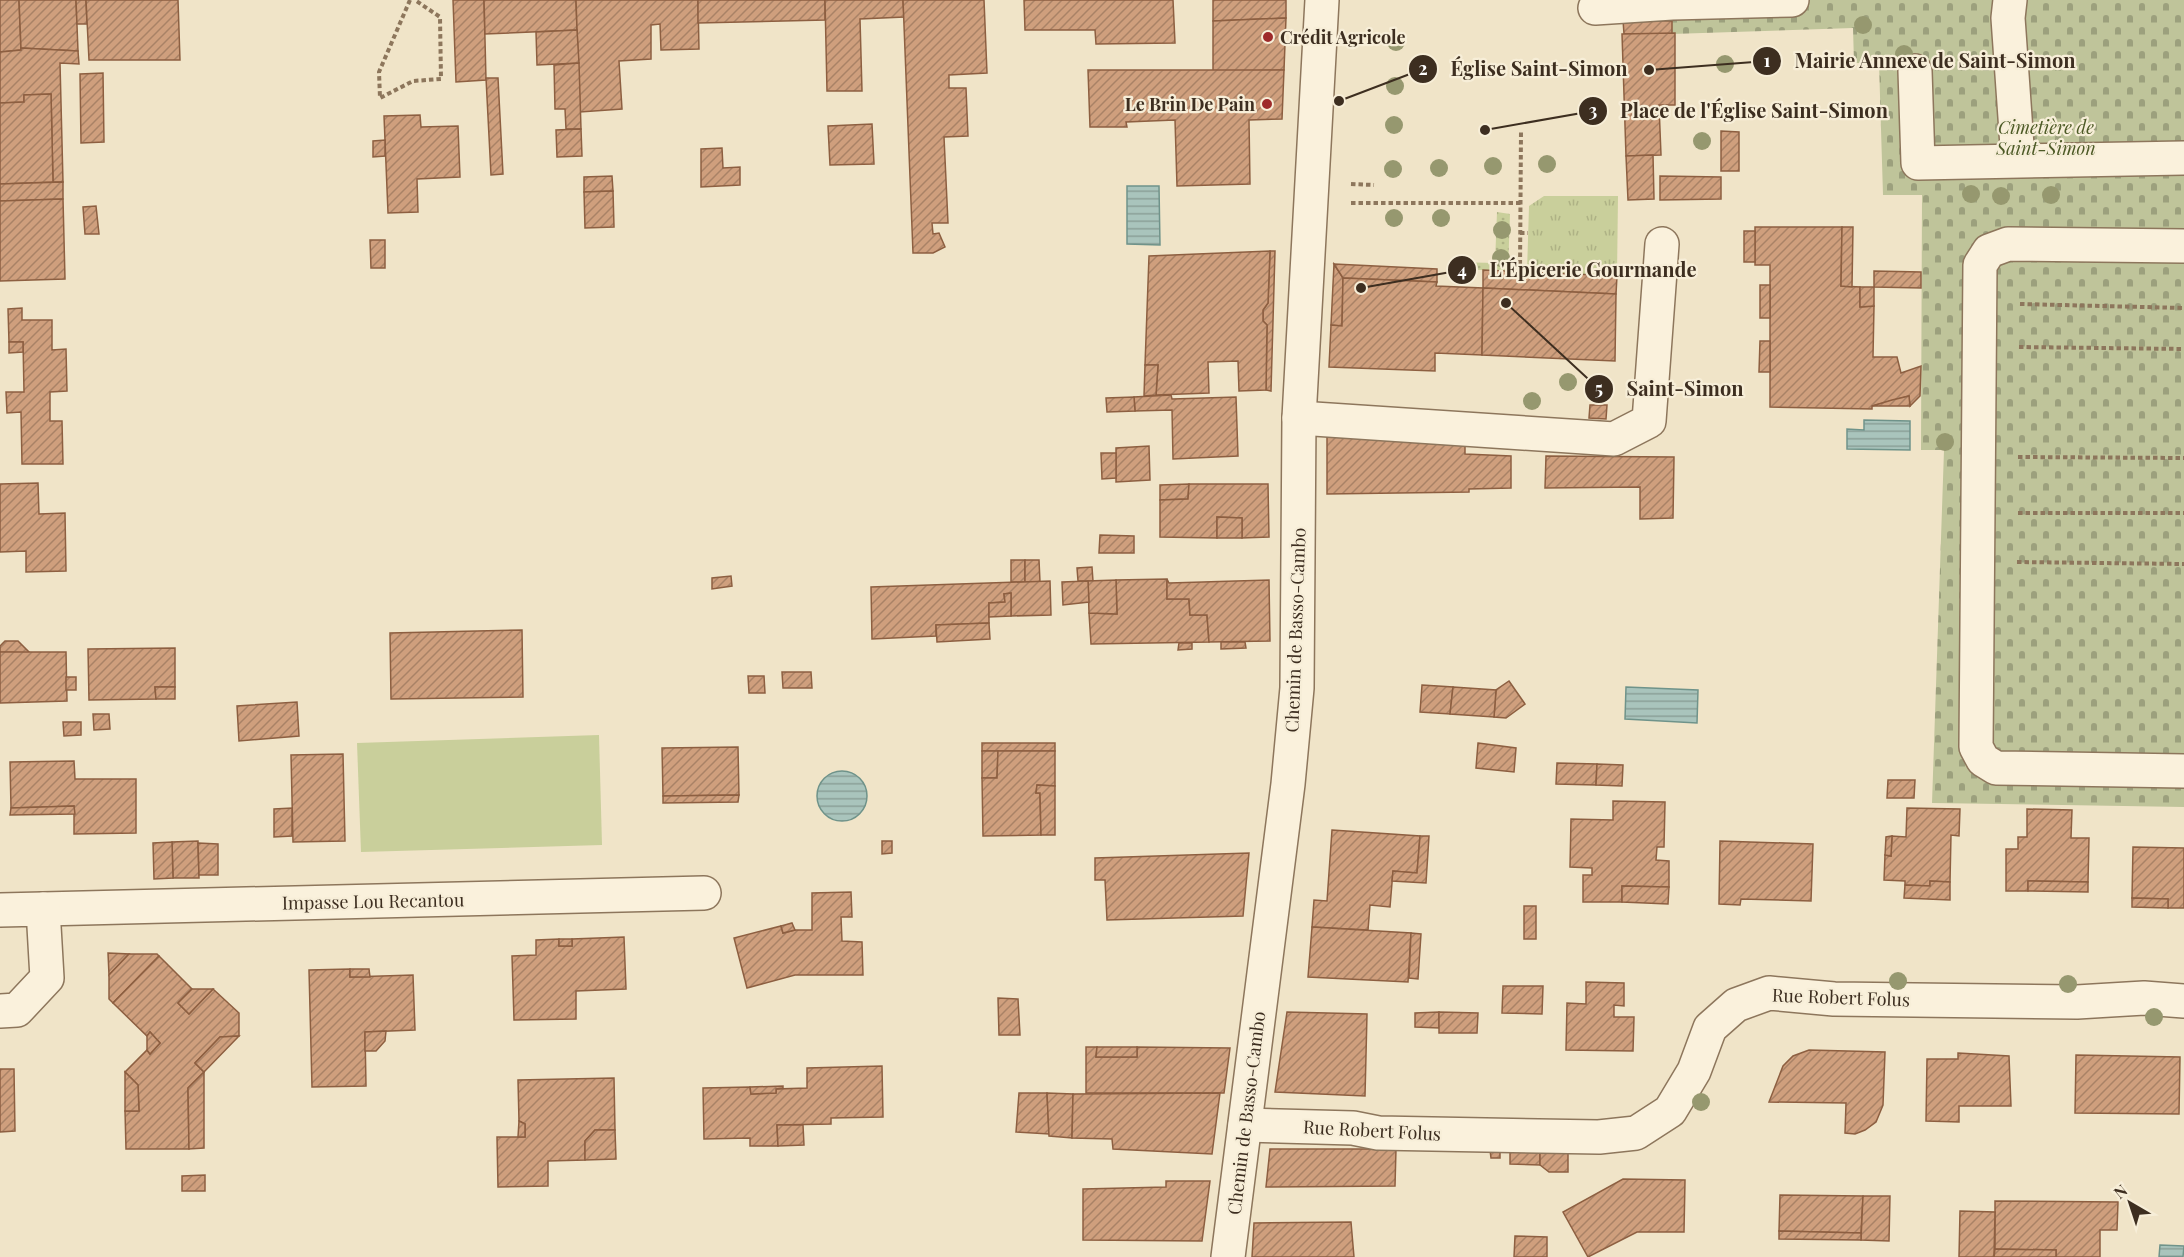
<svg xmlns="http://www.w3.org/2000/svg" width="2184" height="1257" font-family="'Playfair Display',serif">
  <defs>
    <pattern id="grass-dots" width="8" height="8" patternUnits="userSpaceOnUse" patternTransform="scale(1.5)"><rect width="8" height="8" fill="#c9cf9b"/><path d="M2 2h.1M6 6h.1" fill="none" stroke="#aeb285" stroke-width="1.8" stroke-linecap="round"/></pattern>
    <pattern id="cemetery-stones" width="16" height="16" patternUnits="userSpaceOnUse" patternTransform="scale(1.5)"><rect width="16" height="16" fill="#bfc49a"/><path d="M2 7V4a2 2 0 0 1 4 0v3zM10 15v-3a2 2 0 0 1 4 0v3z" fill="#9ca07d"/></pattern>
    <pattern id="park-tufts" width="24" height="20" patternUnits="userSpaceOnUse" patternTransform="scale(1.5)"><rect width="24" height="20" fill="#c9cf9b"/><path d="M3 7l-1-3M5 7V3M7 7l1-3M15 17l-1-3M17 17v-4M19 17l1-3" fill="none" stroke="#aeb285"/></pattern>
    <pattern id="water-rules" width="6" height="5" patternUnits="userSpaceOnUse" patternTransform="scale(1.5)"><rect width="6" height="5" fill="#a9c4bc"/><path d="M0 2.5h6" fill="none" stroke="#8ba098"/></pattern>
    <pattern id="building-hatch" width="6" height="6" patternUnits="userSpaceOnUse" patternTransform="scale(1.5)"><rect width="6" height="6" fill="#cf9f7d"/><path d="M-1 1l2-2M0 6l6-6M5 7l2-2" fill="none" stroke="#a98266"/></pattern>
  </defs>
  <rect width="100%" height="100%" fill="#f0e4c8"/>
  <path fill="url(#grass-dots)" d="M1497,212L1510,214L1508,271L1453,269V262L1495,263Z"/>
  <path fill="url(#cemetery-stones)" d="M1672,0H2184V807L1932,803L1944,450H1921L1922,195H1883L1879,63H1854L1853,28L1672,34Z"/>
  <path fill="url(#park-tufts)" d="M1544,196H1618L1617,276L1527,272L1529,206Z"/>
  <path fill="#c9cf9b" d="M599,735L602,845L361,852L357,743Z"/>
  <g fill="url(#water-rules)" stroke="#6f938a" stroke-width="1.5">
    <path d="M1127,186H1159L1160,245L1127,244Z"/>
    <path d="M1864,420L1910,421V450L1847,449V429L1864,430Z"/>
    <path d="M1626,687L1698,690L1697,723L1625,719Z"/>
    <circle cx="842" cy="796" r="25"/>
    <path d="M2160,1245L2184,1246L2183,1257H2159Z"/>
  </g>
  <g fill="url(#building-hatch)" stroke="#8d5f41" stroke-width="1.5">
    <path d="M0,0H19L21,50L0,52Z"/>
    <path d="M19,0H76L78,51L21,48Z"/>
    <path d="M76,0H86L87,24H77Z"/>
    <path d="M86,0H178L180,60H89Z"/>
    <path d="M453,0H484L486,80L456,82Z"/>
    <path d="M484,0H576L577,30L485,34Z"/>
    <path d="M576,0H698L699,49L661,50L660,24L651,25V59L619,61L622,109L580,112Z"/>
    <path d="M698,0H825V20L698,23Z"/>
    <path d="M825,0H903L904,17L860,19L862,91H827Z"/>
    <path d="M903,0H984L987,73L949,75V88H966L968,136L944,137L948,223H932L933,234L939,233L945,247L933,253H913Z"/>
    <path d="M1024,0H1173L1175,43L1096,44L1095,30H1025Z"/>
    <path d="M1213,0H1286V18L1213,21Z"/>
    <path d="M1286,18L1284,70L1213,72V21Z"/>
    <path d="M1623,20L1672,21V34H1624Z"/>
    <path d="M577,30L579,63L537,65L536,32Z"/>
    <path d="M1675,33V105H1659L1661,155L1626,156L1622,34Z"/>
    <path d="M21,48L78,51L79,64L60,63L63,182H53L51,94L24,95V102L0,103V52L21,50Z"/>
    <path d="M579,63L581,129H566L565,109H555L554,65Z"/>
    <path d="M1088,70H1284L1282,119L1249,120L1250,184L1177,186L1175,120L1126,122L1127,127H1090Z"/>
    <path d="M103,73L104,142L81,143L80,74Z"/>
    <path d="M486,78H498L503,174L491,175Z"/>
    <path d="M51,94L53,182L0,184V103L24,102V95Z"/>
    <path d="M420,115L421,127L458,126L460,177L417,179L418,212L388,213L384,116Z"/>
    <path d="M872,124L874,164L830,165L828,126Z"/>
    <path d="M581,129L582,156L557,157L556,130Z"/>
    <path d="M1721,131L1739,132V171H1721Z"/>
    <path d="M385,140V156L373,157V141Z"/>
    <path d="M722,148L723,168L740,167V185L701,187V149Z"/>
    <path d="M1653,155L1654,199L1628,200L1626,156Z"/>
    <path d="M612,176L613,191L584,192V177Z"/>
    <path d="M1660,176L1721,177V199L1660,200Z"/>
    <path d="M63,182V199L0,201V184Z"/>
    <path d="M613,191L614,227L585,228L584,192Z"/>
    <path d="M63,199L65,279L0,281V201Z"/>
    <path d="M96,206L99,234H85L83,207Z"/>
    <path d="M1755,227H1842L1841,286L1860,287V307L1874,306L1873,357H1897L1901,373L1921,366L1920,396L1910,406L1909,396L1872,406V409L1770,407V265H1755Z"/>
    <path d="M1842,227H1853L1852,287L1841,286Z"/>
    <rect x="1744" y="231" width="11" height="31"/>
    <path d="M370,240H385V268H371Z"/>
    <path d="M1270,251H1275L1271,391L1266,390L1267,325L1263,321V310L1268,303Z"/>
    <path d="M1270,251L1268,303L1263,310V321L1267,325L1266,390L1239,391L1238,361L1208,362L1209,393L1156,395L1158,365H1145L1149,256Z"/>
    <path d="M1334,264L1343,278L1342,326L1331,325Z"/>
    <path d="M1334,264L1437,269V282L1343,278Z"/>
    <path d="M1483,270L1617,276L1616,294L1483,288Z"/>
    <path d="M1874,271L1921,272V288L1874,287Z"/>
    <path d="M1343,278L1437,282L1436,286L1483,288L1482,355L1435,353V371L1329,367L1331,325L1342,326Z"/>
    <rect x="1760" y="285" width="10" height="33"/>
    <path d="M1860,287H1874V306L1860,307Z"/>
    <path d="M1483,288L1616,294L1615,361L1482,355Z"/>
    <path d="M22,308V320H52V350L66,349L67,391L50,392V421H62L63,464H22L21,412L7,413L6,392H24L23,342H9L8,309Z"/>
    <path d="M1760,341H1770V372H1759Z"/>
    <path d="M9,342H23V352L9,353Z"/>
    <path d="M1145,365H1158L1156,395L1144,396Z"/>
    <path d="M1171,395L1172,399L1236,397L1238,456L1173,459L1172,410L1135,411L1134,397Z"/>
    <path d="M1909,396L1910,406H1872L1892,400Z"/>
    <path d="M1134,397L1135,411L1107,412L1106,398Z"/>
    <path d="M1590,405H1607L1606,419L1589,418Z"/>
    <path d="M1327,434L1465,441V454L1511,456V488L1469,489V492L1327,494Z"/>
    <path d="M1149,446L1150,480L1116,482V448Z"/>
    <path d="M1101,453H1116V478L1102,479Z"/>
    <path d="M1546,456L1674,457L1673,518L1640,519V487L1545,488Z"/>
    <path d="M38,483L39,514L65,513L66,571L26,572V551L0,552V484Z"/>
    <path d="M1189,484L1188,499L1160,500V485Z"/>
    <path d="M1189,484H1268L1269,537L1242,538V518L1217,517V538L1160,537V500L1188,499Z"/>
    <path d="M1217,517L1242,518V538H1217Z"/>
    <path d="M1100,535L1134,536V553H1099Z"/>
    <rect x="1011" y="560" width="14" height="22"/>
    <path d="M1025,560H1039L1040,582H1025Z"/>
    <path d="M1092,567L1093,581H1078L1077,568Z"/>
    <path d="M731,576L732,586L712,589V578Z"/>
    <path d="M1167,579V599H1189L1190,615H1207L1209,642L1091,644L1089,613L1117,614L1116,580Z"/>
    <path d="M1167,579L1169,583L1269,580L1270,641L1209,642L1207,615H1190L1189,599H1167Z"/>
    <path d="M1116,580L1117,614L1089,613L1088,581Z"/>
    <path d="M1050,581L1051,615L1011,616V593L1004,594L1005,602L989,603V623L936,625V636L872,639L871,587Z"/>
    <path d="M1088,581L1089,602L1063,605L1062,582Z"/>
    <path d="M1011,593V616L989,617V603L1005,602L1004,594Z"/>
    <path d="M989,623L990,639L937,642L936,625Z"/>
    <path d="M522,630L523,697L391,699L390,633Z"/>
    <path d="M5,641H18L30,653L0,652V646Z"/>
    <path d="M1221,642H1245L1246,648L1221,649Z"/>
    <path d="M1179,643H1192V649L1178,650Z"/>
    <path d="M175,648V687H155L156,699L89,700L88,649Z"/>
    <path d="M0,652H66L67,701L0,703Z"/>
    <path d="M782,672H811L812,688H783Z"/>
    <path d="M748,676H764L765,693H749Z"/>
    <rect x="66" y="677" width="10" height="13"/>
    <path d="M1509,681L1525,704L1506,718L1494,717L1496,690Z"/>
    <path d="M1422,685L1453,687L1450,714L1420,712Z"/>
    <path d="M155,687H175V699H156Z"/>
    <path d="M1453,687L1496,690L1494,717L1450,714Z"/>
    <path d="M297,702L299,736L239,741L237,706Z"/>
    <path d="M93,714H109L110,729L94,730Z"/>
    <path d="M63,722H81V735L64,736Z"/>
    <rect x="982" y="743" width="73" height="8"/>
    <path d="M1478,743L1516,748L1514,772L1476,768Z"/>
    <path d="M738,747L739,795L663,796L662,748Z"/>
    <path d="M982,751H998L997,778H982Z"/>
    <path d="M998,751H1055V786L1037,785L1036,793H1040L1041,835L983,836L982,778H997Z"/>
    <path d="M343,754L345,841L293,842L291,755Z"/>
    <path d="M74,761L75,779H136V833L74,834V806L11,808L10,762Z"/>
    <path d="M1557,763L1597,764L1596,785L1556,784Z"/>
    <path d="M1597,764L1623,765L1622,786L1596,785Z"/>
    <path d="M1888,780H1915L1914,798H1887Z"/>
    <path d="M1037,785L1055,786V835H1041L1040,793H1036Z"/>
    <path d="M739,795L738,802L663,803V796Z"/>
    <path d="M1613,801L1665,802L1664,847H1657L1656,860L1669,861V887L1622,886V902H1583V875H1592V868L1570,867L1571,819L1613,820Z"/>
    <path d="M74,806L75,814L10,815L11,808Z"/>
    <path d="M292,808V836L274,837V809Z"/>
    <path d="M1907,808L1960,809L1959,836L1951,835L1950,882L1930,881V886L1905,885V881L1884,880L1885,855L1891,856L1892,836L1906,837Z"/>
    <path d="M2027,809L2072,810L2071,838H2089L2088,882L2028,881V891H2006V849H2018V837H2027Z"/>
    <path d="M1332,830L1420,836L1417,873L1393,871L1390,907L1370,905L1368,930L1312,927L1314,900L1327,901Z"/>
    <path d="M1420,836H1429L1426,883L1392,881L1393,871L1417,873Z"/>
    <path d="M1892,836L1891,856L1885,855L1886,837Z"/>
    <path d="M198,841L199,878H173L172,842Z"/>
    <path d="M882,841H892V853L882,854Z"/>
    <path d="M1720,841L1813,844L1811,901L1741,899L1740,905L1719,904Z"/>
    <path d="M172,842L173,878L154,879L153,843Z"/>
    <path d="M198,843L218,844V875H199Z"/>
    <path d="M2133,847L2184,848V908H2168V899L2132,898Z"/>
    <path d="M1249,853L1243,916L1107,920L1105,880H1095V858Z"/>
    <path d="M1930,881L1950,882V900L1904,898L1905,885L1930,886Z"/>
    <path d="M2028,881L2088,882V892L2028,891Z"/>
    <path d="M1622,886L1669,887L1668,904L1622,902Z"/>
    <path d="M851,892L852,917H841L842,941L862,942L863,975H795L747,988L734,938L781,926L783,933L795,930H812V893Z"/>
    <path d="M2132,898L2168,899V908L2132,907Z"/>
    <rect x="1524" y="906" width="12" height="33"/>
    <path d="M792,923L795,930L783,933L781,926Z"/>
    <path d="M1312,927L1411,933L1408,982L1308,977Z"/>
    <path d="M1411,933L1421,934L1418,979L1409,978Z"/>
    <path d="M624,937L626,989L576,991V1019L514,1020L512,956L536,955V940L559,939V946H572V939Z"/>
    <rect x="559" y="939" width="13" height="7"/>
    <path d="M108,953L129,954L109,975Z"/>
    <path d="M129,954H157L159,956L113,1003L109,999V975Z"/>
    <path d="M159,956L192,989L178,1003L189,1014L213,989L239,1013V1036L220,1037L195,1063L204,1072L188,1088L189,1149H126L125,1111H139L138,1085L125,1072L147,1050L150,1054L160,1043L150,1032L147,1036L113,1003Z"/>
    <path d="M350,969V977L413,975L415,1030L365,1032L366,1086L312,1087L309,970Z"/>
    <path d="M350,969H369L370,977H350Z"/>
    <path d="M1586,982L1624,983V1006L1614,1005V1017H1634L1633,1051L1566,1050L1567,1003L1586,1004Z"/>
    <path d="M1503,986H1543L1542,1014L1502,1013Z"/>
    <path d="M192,989H213L189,1014L178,1003Z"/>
    <path d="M998,998L1018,999L1020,1035H999Z"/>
    <path d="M1287,1012L1367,1014L1365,1096L1275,1092Z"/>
    <path d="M1439,1012V1028L1415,1027V1013Z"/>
    <path d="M1439,1012L1478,1013L1477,1033H1439Z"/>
    <path d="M386,1031L385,1041L376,1051H365V1032Z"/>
    <path d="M150,1032L160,1043L150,1054L147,1050V1036Z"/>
    <path d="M239,1036L204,1072L195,1063L220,1037Z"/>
    <path d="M1086,1047H1097L1096,1057H1137V1047L1230,1048L1224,1093H1086Z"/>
    <path d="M1097,1047H1137V1057H1096Z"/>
    <path d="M1809,1050L1885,1052L1883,1105L1876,1122L1865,1130L1855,1134L1845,1133L1846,1103L1769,1102L1783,1066L1793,1056Z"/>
    <path d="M1958,1053L2009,1056L2011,1106H1959V1122L1926,1121L1927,1059H1958Z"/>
    <path d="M2076,1055L2180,1057L2179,1114L2075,1113Z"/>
    <path d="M882,1066L883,1117L831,1118V1124L777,1125L778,1146H750V1138L704,1139L703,1088L750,1087L751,1094L776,1093V1089L807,1088V1068Z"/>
    <path d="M0,1069H14L15,1131L0,1132Z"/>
    <path d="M125,1072L138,1085L139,1111H125Z"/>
    <path d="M204,1072V1148L189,1149L188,1088Z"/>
    <path d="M614,1078L615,1130H595L585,1141V1160L548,1161V1186L498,1187L497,1137H525V1124L519,1121L518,1080Z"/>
    <path d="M783,1086V1088L776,1089V1093L751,1094L750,1087Z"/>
    <path d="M1019,1093H1047L1049,1134L1016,1132Z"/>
    <path d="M1047,1093L1073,1094L1072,1138L1049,1136Z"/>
    <path d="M1220,1093L1212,1154L1113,1149L1112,1139L1072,1138L1073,1094Z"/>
    <path d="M519,1121L525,1124V1137H518Z"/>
    <path d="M777,1125H803L804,1145L778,1146Z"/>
    <path d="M595,1130H615L616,1159L585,1160V1141Z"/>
    <path d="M1270,1149H1396L1395,1186L1266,1187Z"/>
    <path d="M1490,1150H1500V1158H1491Z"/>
    <path d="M1510,1150L1540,1151V1165L1510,1164Z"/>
    <path d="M1540,1151H1568V1172H1549L1540,1165Z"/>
    <path d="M205,1175V1191H182V1176Z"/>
    <path d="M1623,1179L1685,1180L1684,1232H1637L1588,1257L1563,1212Z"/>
    <path d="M1166,1181H1210L1202,1241L1083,1240V1189L1166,1187Z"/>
    <path d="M1780,1195L1863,1196L1861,1233L1779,1231Z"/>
    <path d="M1863,1196H1890L1889,1241L1861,1240Z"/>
    <path d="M1995,1201L2118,1202L2117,1230H2100V1257H2056V1250L1995,1249Z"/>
    <path d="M1960,1211L1995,1212L1994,1257H1959Z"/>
    <path d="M1351,1222L1354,1257H1252L1254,1223Z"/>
    <path d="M1779,1231L1861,1233V1240L1779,1239Z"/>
    <path d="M1515,1236L1547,1237V1257H1514Z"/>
    <path d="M1995,1249L2056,1250V1257H1994Z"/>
  </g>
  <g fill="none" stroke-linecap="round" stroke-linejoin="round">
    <defs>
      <g id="minor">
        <path d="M2010,0L2008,18L2018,160"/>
        <path d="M1595,8L1672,3L1792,0"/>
        <path d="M1915,71L1918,163L2184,158"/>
        <path d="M2184,246L2008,244L1989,251L1980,265L1976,747L1983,760L1996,768L2184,771"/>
        <path d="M1299,418L1614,439L1649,421L1662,244"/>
        <path d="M43,909L704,893"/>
        <path d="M0,910L43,909L47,978L17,1010L0,1011"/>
        <path d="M1245,1125L1353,1128L1378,1133L1599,1137L1636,1133L1670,1111L1694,1071L1710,1028L1736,1005L1769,993L1834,999L2077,1002L2144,998L2184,1001"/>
        <path d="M1228,1257L1288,784L1297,688L1299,418L1322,0"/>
      </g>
    </defs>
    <use href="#minor" stroke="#8d765c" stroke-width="36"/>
    <g stroke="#8d765c" stroke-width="4" stroke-dasharray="4.5 3" stroke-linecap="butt">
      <path d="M410,0L379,72L380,98L413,81L441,79L440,17L415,0"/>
      <path d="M1351,184L1374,185"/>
      <path d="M1351,203H1521"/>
      <path d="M1520,233H1528"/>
      <path d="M1520,272L1521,131"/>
      <path d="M2020,304L2184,308"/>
      <path d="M2019,347L2184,349"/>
      <path d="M2018,457L2184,458"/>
      <path d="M2018,513H2184"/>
      <path d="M2017,562L2184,564"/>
    </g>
    <use href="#minor" stroke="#faf1dc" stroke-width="33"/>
  </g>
  <g fill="#96986f">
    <circle cx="1863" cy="25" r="9"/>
    <circle cx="1396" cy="42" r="9"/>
    <circle cx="1904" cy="54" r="9"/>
    <circle cx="1725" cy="64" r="9"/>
    <circle cx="1395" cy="86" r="9"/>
    <circle cx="1394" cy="125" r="9"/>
    <circle cx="1702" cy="141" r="9"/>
    <circle cx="1547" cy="164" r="9"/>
    <circle cx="1493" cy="166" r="9"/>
    <circle cx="1439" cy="168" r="9"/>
    <circle cx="1393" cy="169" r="9"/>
    <circle cx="1971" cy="194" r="9"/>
    <circle cx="2051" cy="195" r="9"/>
    <circle cx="2001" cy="196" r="9"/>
    <circle cx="1394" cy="218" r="9"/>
    <circle cx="1441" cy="218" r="9"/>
    <circle cx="1502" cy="230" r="9"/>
    <circle cx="1501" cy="258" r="9"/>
    <circle cx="1568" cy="382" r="9"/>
    <circle cx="1532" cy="401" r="9"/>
    <circle cx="1945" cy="442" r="9"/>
    <circle cx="1898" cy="981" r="9"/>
    <circle cx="2068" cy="984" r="9"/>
    <circle cx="2154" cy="1017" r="9"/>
    <circle cx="1701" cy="1102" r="9"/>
  </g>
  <g fill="#9e2a2b" stroke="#f7eed8" stroke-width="2">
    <circle cx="1268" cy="37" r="6"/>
    <circle cx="1267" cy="104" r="6"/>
  </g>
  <g text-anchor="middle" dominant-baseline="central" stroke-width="4.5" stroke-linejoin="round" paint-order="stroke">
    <g font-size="18" font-weight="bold" fill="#3d2e20" stroke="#f7eed8" text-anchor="start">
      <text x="1280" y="37">Crédit Agricole</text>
      <text x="1255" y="104" text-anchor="end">Le Brin De Pain</text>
    </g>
    <g font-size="18" font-style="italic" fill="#4d5a26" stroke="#f7eed8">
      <text x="2046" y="127">Cimetière de<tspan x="2046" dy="21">Saint-Simon</tspan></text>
    </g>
    <g font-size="18" fill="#3d2e20" stroke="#f7eed8">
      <text transform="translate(1295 630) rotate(-88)">Chemin de Basso-Cambo</text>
      <text transform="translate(373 901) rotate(-1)">Impasse Lou Recantou</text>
      <text transform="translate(1841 997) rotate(2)">Rue Robert Folus</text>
      <text transform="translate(1246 1113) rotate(-83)">Chemin de Basso-Cambo</text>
      <text transform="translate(1372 1130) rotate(3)">Rue Robert Folus</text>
    </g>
  </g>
  <path fill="none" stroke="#3d2e20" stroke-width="2" d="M1649 70L1767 61M1339 101L1423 69M1485 130L1593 111M1361 288L1462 270M1506 303L1599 389"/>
  <g fill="#3d2e20" stroke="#f7eed8" stroke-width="2">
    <circle cx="1649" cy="70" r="6"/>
    <circle cx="1339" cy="101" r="6"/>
    <circle cx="1485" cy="130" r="6"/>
    <circle cx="1361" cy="288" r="6"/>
    <circle cx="1506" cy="303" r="6"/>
    <circle cx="1767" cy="61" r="15"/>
    <circle cx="1423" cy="69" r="15"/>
    <circle cx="1593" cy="111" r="15"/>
    <circle cx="1462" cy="270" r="15"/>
    <circle cx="1599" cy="389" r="15"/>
  </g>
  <g font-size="18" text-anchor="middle" font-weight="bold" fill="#fff">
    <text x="1767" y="67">1</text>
    <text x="1423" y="75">2</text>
    <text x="1593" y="117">3</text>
    <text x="1462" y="277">4</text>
    <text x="1599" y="395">5</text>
  </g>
  <g font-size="20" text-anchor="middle" font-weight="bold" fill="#3d2e20" stroke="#f7eed8" stroke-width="4.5" stroke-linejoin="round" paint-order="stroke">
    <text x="1935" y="68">Mairie Annexe de Saint-Simon</text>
    <text x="1539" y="76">Église Saint-Simon</text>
    <text x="1754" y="118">Place de l'Église Saint-Simon</text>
    <text x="1593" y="277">L'Épicerie Gourmande</text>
    <text x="1685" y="396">Saint-Simon</text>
  </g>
  <g transform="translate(2130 1203) rotate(321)" stroke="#f7eed8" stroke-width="4.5" paint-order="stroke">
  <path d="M0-4.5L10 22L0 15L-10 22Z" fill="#3d2e20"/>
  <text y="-9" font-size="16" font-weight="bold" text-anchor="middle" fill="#3d2e20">N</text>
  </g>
</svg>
